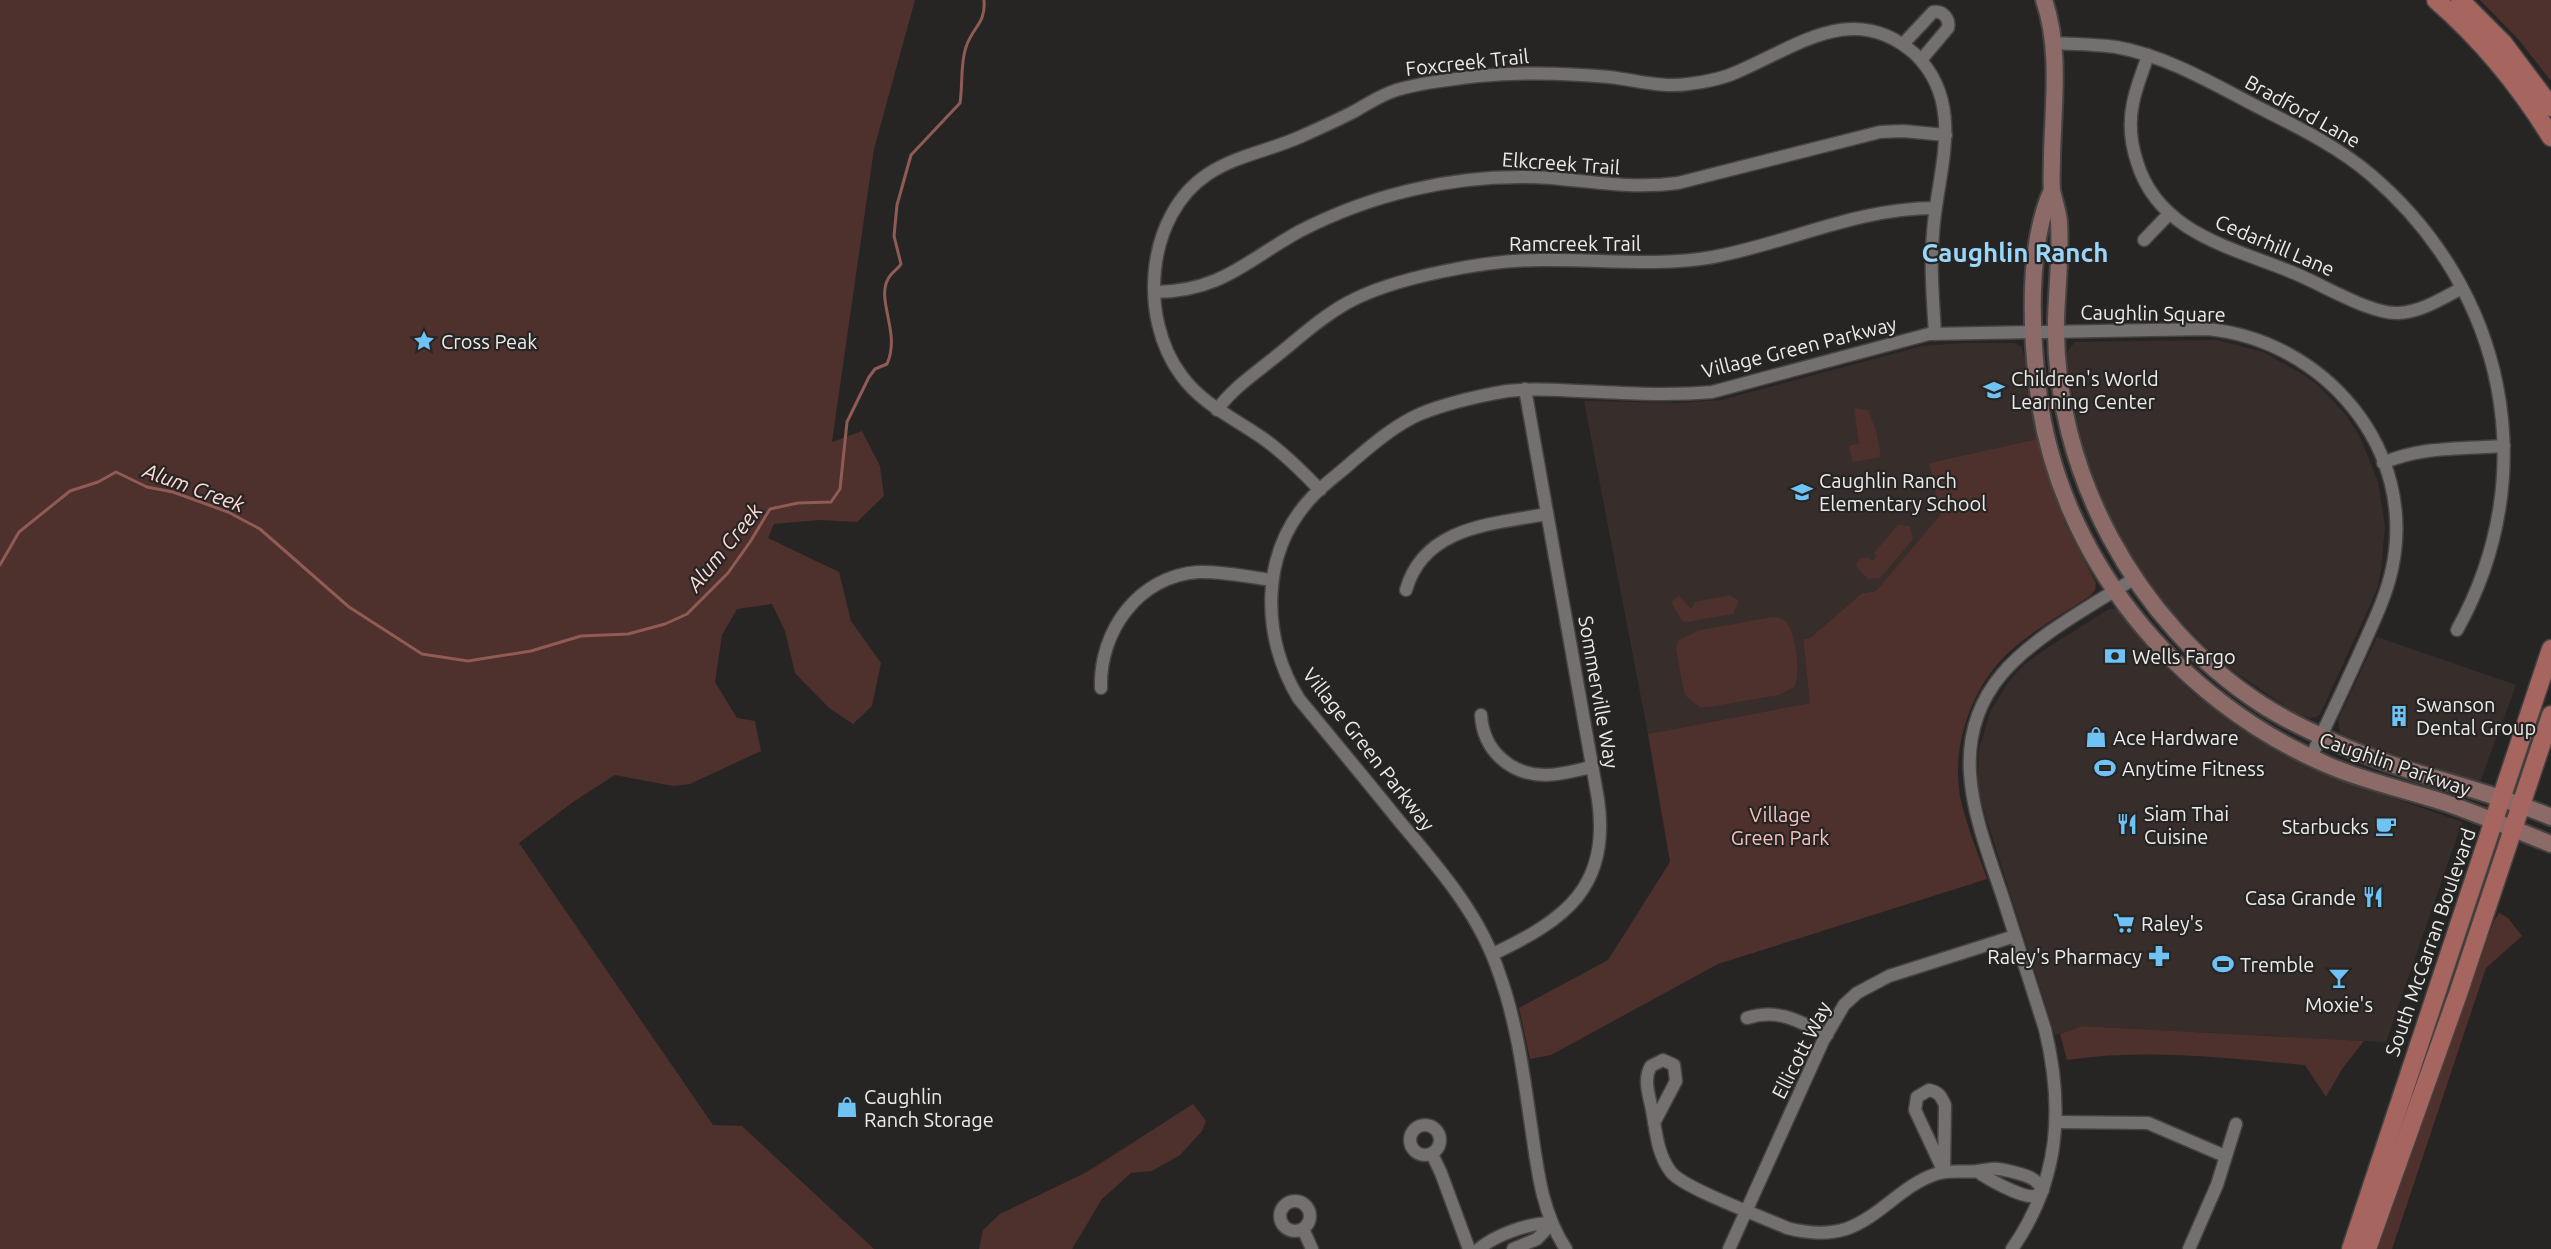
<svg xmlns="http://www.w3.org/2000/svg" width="2551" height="1249" font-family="Ubuntu,sans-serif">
  <rect width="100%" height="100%" fill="#272524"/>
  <g fill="#372e2c">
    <path d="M2217,340L2263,352L2304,375L2319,386L2346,415L2360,437L2378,482L2385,526L2381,570L2377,589L2356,636L2320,714L2316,717L2310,718L2295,713L2228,667L2199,640L2169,609L2134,561L2112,522L2086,457L2080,433L2068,369L2067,352L2075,342Z"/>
    <path d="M1964,343H2014L2021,346L2025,358L2037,439L1929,463L1940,515L1876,591L1862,593L1809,639H1803L1810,703L1648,734L1584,401L1679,403L1721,400L1922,346Z"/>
    <path d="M2109,609H2117L2171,673L2193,693L2232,722L2276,750L2322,773L2462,822L2386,1042L2082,1026L2055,1035L1981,801L1978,783L1979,749L1990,712L2009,681L2025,664L2047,648Z"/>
    <path d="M2377,637L2516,685L2480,782L2371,747L2340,733L2338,720Z"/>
  </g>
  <g fill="#4e302c">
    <path d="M0,0H915L874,149L832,442L862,431L880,466L884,496L857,522L819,520L774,524L768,538L839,572L851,621L881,663L872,706L853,724L829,708L795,673L785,631L772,604L737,609L722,635L715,682L737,718L755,721L761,751L690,784L673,786L615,775L573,802L519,843L713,1125L742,1126L874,1249H0Z"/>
    <path d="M2480,0H2551V81L2518,39Z"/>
    <path d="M1854,408L1868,410L1876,430L1881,457L1853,462L1849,446L1859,443Z"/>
    <path d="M2037,439L2066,525L2096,583L2095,590L2090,596C2063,614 2031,631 2007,654C1970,689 1950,750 1961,801C1967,827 1978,853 1987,879L1718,964L1551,1055L1530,1059L1519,1008L1608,960L1670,862L1648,734L1810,703L1803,639H1809L1862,593L1876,591L1940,515L1929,463Z"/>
    <path d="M1898,525L1910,526L1913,539L1880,578L1868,579L1856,566C1858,559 1861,558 1868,557L1873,561L1876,557L1874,553Z"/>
    <path d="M1730,595L1739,601L1733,614L1687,622L1682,621L1671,602L1679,596L1691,609L1695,602Z"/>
    <path d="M1773,617C1778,617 1782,618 1786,622C1796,632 1801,676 1794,687L1779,695L1708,707H1700L1687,697L1684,692L1676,648L1679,640L1700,630Z"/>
    <path d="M2499,913L2508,918L2522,936L2486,968L2392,1249H2378L2494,921Z"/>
    <path d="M2082,1026L2364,1041L2342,1069L2326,1097L2305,1065C2228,1058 2144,1048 2067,1060L2060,1034Z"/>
    <path d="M1193,1104L1206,1121L1202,1131L1180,1155L1152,1171L1131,1173L1102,1199L1072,1249H979L983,1230L1000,1214L1087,1172Z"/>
  </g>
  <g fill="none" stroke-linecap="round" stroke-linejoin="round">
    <path stroke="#915b55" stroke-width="3" d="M0,565L19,532L70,491L98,482L116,472L147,487L173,492L228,512L260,529L349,607L422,654L468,661L531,651L581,636L628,634L665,624L687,614L728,573L750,542L770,509L798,503L831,502L840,489L847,422L869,377L875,369L887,364C901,333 876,301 888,279C891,273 898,269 901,264L894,236L897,205L911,155L960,103C963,84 960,65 966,47C973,26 986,24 984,0"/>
    <defs>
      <g id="street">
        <path d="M2053,43C2074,44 2096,44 2116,47C2166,56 2210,82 2254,105C2295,126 2336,145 2371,175C2506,290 2544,474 2457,630"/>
        <path d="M1903,44L1933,12C1943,10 1950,19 1948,28L1921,60"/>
        <path d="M2148,55C2143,71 2136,87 2133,103C2129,122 2131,144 2137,162C2158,232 2230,247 2289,271C2319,282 2370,315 2399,313C2421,312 2443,298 2462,288"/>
        <path d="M2144,240L2169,214"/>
        <path d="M1156,292C1222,291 1247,260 1300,231C1335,213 1373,199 1411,190C1457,179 1504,175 1551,178C1596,182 1633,189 1678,183L1880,132L1903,131L1946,135"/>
        <path d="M1217,410C1232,389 1254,374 1274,358C1298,339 1320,318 1347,303C1394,277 1487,260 1541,260C1599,259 1656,267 1713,257C1789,243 1856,208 1935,208"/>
        <path d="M2383,463C2422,446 2463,449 2504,446"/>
        <path d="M1320,490C1301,470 1283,452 1261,437C1232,417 1202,404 1181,375C1138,317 1146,215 1208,174C1237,155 1272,150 1302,136C1320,128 1338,120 1355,111C1369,103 1384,93 1400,89C1425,82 1454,79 1479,76C1522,72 1566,73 1609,77C1636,80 1662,88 1688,84C1705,82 1722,79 1737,72C1798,46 1854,0 1915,54C1967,105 1937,171 1933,233C1930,267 1933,300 1935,334"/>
        <path d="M1406,590C1424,526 1493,524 1547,514"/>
        <path d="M1101,688C1099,631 1139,576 1198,572C1223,571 1248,577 1272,580"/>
        <path d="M1481,715C1483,750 1510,775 1546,775C1561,775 1577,770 1592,767"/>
        <path d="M1493,954C1565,920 1611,887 1598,799L1525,389"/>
        <path d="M1747,1018C1778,1008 1799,1021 1827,1035"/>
        <path d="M1929,1090C1939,1092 1941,1096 1945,1105L1944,1172L1915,1110L1917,1097Z"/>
        <path d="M2057,1122L2148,1123L2225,1156"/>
        <path d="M1654,1123L1676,1081L1674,1065L1663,1060L1651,1066C1643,1079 1649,1095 1652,1110C1656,1131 1657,1154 1671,1172C1683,1188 1763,1217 1787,1228C1806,1233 1826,1235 1846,1229C1880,1217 1902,1185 1936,1174C1950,1169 1964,1173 1978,1171C1991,1169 1994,1167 2009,1171C2024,1175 2035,1176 2043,1190C2040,1192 2038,1195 2035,1196C2023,1199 1986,1178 1977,1171"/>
        <circle cx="1425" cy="1140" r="15"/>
        <path d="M1432,1154L1441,1173L1469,1249"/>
        <circle cx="1295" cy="1216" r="15"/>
        <path d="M1303,1229L1312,1249"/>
        <path d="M1479,1249C1495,1235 1531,1222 1552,1223"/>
        <path d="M1513,1249L1537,1239L1552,1223"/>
        <path d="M1566,1249C1540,1210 1537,1164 1530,1119C1523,1070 1516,1020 1499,973C1480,915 1439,868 1400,822C1367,781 1333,740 1299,699C1261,637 1259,553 1312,497C1324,484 1340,473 1353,461C1373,444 1395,425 1420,414C1447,403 1478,396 1507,391C1532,388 1556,390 1580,391C1624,393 1668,396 1712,392L1929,334L2207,329C2325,340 2418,450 2392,569C2386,597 2373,623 2361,650C2345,686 2328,721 2311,757"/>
        <path d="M1729,1249L1823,1041L1844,1005L1857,993L1889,976L2015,936"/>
        <path d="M2012,1249C2060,1180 2064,1108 2045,1029C2031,985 2017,942 2003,898C1978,823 1943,744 2002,674C2034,636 2093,605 2135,578"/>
        <path d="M2189,1249L2217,1185L2236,1124"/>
      </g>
      <g id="secondary">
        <path d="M2044,0C2061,49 2053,106 2052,157C2052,168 2051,180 2052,190C2054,201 2058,211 2059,222C2061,255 2057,287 2056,320C2053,470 2136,623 2261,704C2284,719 2309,731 2334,742C2404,774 2481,787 2551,817"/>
        <path d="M2052,190C2027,245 2031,331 2038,390C2058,557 2177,701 2330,766C2367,782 2407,790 2446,803C2481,815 2516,830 2551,844"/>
      </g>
      <g id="primary">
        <path d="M2436,0C2482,40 2519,85 2551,137"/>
        <path d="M2460,0L2503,43L2551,107"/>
        <path d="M2351,1249L2551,649"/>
        <path d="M2367,1249L2458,994L2551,715"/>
      </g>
    </defs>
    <use href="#street" stroke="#454342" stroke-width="15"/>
    <use href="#secondary" stroke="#454342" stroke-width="20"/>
    <use href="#primary" stroke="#454342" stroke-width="21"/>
    <use href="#street" stroke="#73706f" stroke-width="12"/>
    <use href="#secondary" stroke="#8c6a67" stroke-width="16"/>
    <use href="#primary" stroke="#a6655f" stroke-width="18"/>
  </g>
  <defs>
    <symbol id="sight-bare" viewBox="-9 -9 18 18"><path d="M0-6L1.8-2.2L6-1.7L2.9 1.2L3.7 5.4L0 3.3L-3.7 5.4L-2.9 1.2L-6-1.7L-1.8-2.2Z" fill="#6fc2f4" stroke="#272524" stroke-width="2.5" paint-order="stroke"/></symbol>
    <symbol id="school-bare" viewBox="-9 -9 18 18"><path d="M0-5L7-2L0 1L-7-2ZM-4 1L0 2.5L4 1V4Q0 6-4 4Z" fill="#6fc2f4" stroke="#272524" stroke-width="2.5" paint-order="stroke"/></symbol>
    <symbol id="bank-bare" viewBox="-9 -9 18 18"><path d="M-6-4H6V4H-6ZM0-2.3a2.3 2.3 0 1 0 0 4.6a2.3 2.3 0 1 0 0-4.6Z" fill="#6fc2f4" stroke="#272524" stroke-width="2.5" paint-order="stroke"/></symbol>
    <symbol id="building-bare" viewBox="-9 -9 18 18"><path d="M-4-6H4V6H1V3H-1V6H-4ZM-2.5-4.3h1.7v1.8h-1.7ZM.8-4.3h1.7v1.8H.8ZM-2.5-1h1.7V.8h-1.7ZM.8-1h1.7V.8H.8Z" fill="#6fc2f4" stroke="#272524" stroke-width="2.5" paint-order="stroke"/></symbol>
    <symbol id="shop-bare" viewBox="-9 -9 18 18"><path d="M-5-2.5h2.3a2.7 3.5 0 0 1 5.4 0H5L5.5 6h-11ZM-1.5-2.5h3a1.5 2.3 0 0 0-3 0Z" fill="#6fc2f4" stroke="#272524" stroke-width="2.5" paint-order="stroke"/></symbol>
    <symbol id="stadium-bare" viewBox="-9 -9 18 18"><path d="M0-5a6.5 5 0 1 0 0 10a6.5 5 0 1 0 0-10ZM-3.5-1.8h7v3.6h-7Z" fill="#6fc2f4" stroke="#272524" stroke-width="2.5" paint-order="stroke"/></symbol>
    <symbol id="restaurant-bare" viewBox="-9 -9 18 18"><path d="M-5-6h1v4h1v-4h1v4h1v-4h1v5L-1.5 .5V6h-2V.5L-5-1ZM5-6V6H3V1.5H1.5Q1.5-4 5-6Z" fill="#6fc2f4" stroke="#272524" stroke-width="2.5" paint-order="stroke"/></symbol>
    <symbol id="cafe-bare" viewBox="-9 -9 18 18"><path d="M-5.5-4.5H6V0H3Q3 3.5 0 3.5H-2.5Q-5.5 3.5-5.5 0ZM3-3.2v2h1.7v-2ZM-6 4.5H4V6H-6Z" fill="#6fc2f4" stroke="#272524" stroke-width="2.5" paint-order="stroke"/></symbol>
    <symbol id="supermarket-bare" viewBox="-9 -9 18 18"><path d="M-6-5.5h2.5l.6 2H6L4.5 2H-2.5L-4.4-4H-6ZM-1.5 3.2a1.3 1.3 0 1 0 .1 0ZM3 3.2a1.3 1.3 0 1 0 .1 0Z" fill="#6fc2f4" stroke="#272524" stroke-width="2.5" paint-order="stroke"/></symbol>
    <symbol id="pharmacy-bare" viewBox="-9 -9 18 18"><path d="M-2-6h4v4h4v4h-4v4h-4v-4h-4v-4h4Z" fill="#6fc2f4" stroke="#272524" stroke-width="2.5" paint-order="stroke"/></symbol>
    <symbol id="bar-bare" viewBox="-9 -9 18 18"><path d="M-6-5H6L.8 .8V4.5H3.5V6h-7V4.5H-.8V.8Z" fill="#6fc2f4" stroke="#272524" stroke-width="2.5" paint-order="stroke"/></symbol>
  </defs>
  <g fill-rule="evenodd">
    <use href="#sight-bare" x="409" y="326" width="30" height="30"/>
    <use href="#school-bare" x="1979" y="375" width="30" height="30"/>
    <use href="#school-bare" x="1787" y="477" width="30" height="30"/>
    <use href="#bank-bare" x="2100" y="641" width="30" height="30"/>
    <use href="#building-bare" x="2384" y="701" width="30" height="30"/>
    <use href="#shop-bare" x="2081" y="722" width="30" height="30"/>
    <use href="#stadium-bare" x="2090" y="753" width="30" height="30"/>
    <use href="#restaurant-bare" x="2112" y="809" width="30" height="30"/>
    <use href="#cafe-bare" x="2371" y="811" width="30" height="30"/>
    <use href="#restaurant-bare" x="2358" y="882" width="30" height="30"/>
    <use href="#supermarket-bare" x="2109" y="908" width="30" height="30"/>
    <use href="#pharmacy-bare" x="2144" y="941" width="30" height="30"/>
    <use href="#stadium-bare" x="2208" y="949" width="30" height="30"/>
    <use href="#bar-bare" x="2324" y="963" width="30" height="30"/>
    <use href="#shop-bare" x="832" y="1092" width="30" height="30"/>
  </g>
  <g text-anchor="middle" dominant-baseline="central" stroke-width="4.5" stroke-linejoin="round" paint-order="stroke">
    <g font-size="20" fill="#ecebea" stroke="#272524">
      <text transform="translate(1467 62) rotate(-6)">Foxcreek Trail</text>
      <text transform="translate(2303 111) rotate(29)">Bradford Lane</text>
      <text transform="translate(1561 163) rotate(4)">Elkcreek Trail</text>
      <text x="1575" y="243">Ramcreek Trail</text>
      <text transform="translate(2275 245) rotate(23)">Cedarhill Lane</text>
      <text transform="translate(2153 313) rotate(1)">Caughlin Square</text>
      <text transform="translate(1799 347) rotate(-14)">Village Green Parkway</text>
      <text transform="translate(1599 692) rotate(80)">Sommerville Way</text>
      <text transform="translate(1369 749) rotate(52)">Village Green Parkway</text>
      <text transform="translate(2395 764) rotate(19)">Caughlin Parkway</text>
      <text transform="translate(2430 942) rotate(-71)">South McCarran Boulevard</text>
      <text transform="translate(1801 1050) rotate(-63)">Ellicott Way</text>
    </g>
    <g font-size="20" fill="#ecebea" stroke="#272524" text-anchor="start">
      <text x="441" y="341">Cross Peak</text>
      <text x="2011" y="378">Children's World<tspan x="2011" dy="23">Learning Center</tspan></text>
      <text x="1819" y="480">Caughlin Ranch<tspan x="1819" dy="23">Elementary School</tspan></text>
      <text x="2132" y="656">Wells Fargo</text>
      <text x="2416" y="704">Swanson<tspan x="2416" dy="23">Dental Group</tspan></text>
      <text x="2113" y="737">Ace Hardware</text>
      <text x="2122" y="768">Anytime Fitness</text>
      <text x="2144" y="813">Siam Thai<tspan x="2144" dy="23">Cuisine</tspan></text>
      <text x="2369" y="826" text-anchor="end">Starbucks</text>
      <text x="2356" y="897" text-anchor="end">Casa Grande</text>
      <text x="2141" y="923">Raley's</text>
      <text x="2142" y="956" text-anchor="end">Raley's Pharmacy</text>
      <text x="2240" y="964">Tremble</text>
      <text x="2339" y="1004" text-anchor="middle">Moxie's</text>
      <text x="864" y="1096">Caughlin<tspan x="864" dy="23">Ranch Storage</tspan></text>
    </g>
    <g font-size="20" fill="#f5c1ba" stroke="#272524">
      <text x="1780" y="814">Village<tspan x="1780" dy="23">Green Park</tspan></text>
    </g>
    <g font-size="21" font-style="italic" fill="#fedad5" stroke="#272524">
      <text transform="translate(194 487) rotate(20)">Alum Creek</text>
      <text transform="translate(724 547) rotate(-51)">Alum Creek</text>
    </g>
    <g font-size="26" font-weight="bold" fill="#9ad5fa" stroke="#272524">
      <text x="2015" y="252">Caughlin Ranch</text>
    </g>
  </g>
</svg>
